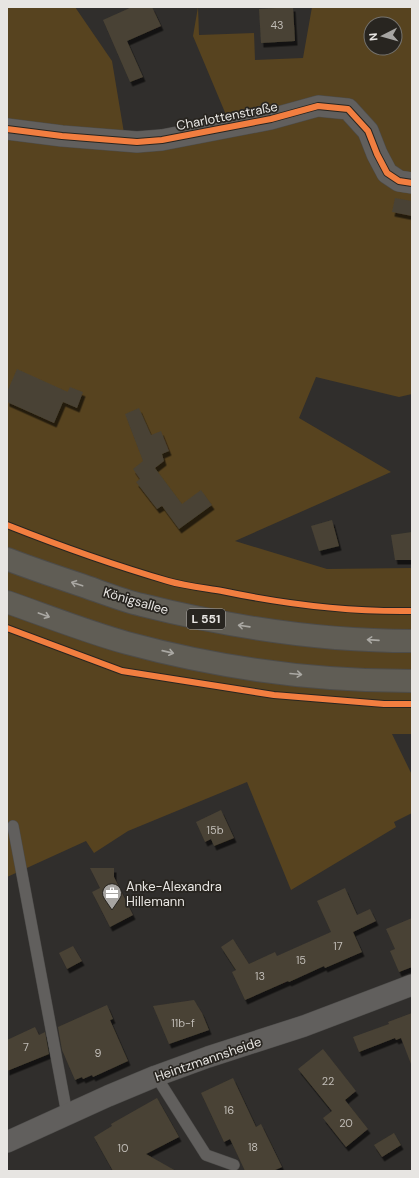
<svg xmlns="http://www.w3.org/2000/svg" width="419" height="1178" font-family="'DM Sans',sans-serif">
  <defs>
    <filter id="shadow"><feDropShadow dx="2.5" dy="4.5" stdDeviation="0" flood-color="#0009"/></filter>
  </defs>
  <rect width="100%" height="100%" fill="#302e2c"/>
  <path fill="#57431f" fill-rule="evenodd" d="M7,7H75L112,61L124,133H160L229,122L193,36L198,7L199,35L254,33L255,60L303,58L312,7H412V394L399,397L316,377L299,418L391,472L235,541L327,569L412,568V734H392L412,775V813L394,822L396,827L291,890L247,782L128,831L94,853L86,841L7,877ZM371,24H395V48H371Z"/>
  <g fill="#494234" filter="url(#shadow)">
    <path d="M132,7H152L161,26L127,41L143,77L130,82L103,20Z"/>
    <path d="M293,7L295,41L261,43L259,9Z"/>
    <path d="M395,198L412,201V216L392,212Z"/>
    <path d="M17,369L68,392L66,395L70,387L83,392L77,408L63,402L54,423L7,402V392Z"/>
    <path d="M139,408L151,435L161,431L169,451L162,454L164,461L155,468L182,504L201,490L212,505L179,529L162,506L157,509L136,482L140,479L133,469L143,461L125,414Z"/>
    <path d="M332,520L339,546L319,551L311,526Z"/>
    <path d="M412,532V560H395L391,535Z"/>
    <path d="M221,810L234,838L214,846L211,839L205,842L196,822Z"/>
    <path d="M90,868H114V877L133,915L110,927L92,892L100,888Z"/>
    <path d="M345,888L357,915L370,909L376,921L353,932L362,952L325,968L324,966L289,982L288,981L245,1000L232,972L236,970L221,947L233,939L249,964L275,952L277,956L331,932L317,901Z"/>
    <path d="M412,918V967L399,972L390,951L395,949L386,929Z"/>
    <path d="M73,946L82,961L67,969L59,953Z"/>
    <path d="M194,1000L202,1013L209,1030L169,1044L153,1006Z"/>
    <path d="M107,1005L113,1019L110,1020L128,1061L93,1077L92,1075L83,1079L82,1077L75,1080L62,1050L58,1027Z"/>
    <path d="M412,1013V1064H411L401,1038L396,1040L395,1038L359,1052L353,1037L389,1024L388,1022Z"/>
    <path d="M35,1027L39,1035L45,1032L49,1054L7,1071V1040Z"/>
    <path d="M323,1049L356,1091L345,1100L368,1129L346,1147L323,1118L332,1111L298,1069Z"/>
    <path d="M233,1078L256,1127L261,1124L282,1167L273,1171H245L230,1139L224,1142L201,1093Z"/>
    <path d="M157,1098L179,1137L146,1154L176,1171H113L94,1137L112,1126L111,1124Z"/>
    <path d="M394,1133L401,1145L382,1157L374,1145Z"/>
  </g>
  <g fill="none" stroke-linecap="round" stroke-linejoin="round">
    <defs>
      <g id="service">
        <path d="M13,826L67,1114"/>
        <path d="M156,1076L206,1155L234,1165"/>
      </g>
      <g id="minor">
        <path d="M7,129L62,136L137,142L162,140L271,119L318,106L348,109L368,131L377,154L387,173L399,181L412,183"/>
        <path d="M7,1142L108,1096L156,1076L208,1057L304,1026L412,985"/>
      </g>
      <g id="primary">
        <path d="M7,559C30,568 54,576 78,584C99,591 120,600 142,605C230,627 322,641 412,641"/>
        <path d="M7,602C47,616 87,632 127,643C219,668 317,681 412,681"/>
      </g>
    </defs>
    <use href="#service" stroke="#4d4c4a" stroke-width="12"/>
    <use href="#minor" stroke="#4d4c4a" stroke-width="22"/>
    <use href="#primary" stroke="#4d4c4a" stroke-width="24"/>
    <use href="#service" stroke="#615f5d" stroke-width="11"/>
    <use href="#minor" stroke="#615f5d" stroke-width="21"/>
    <use href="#primary" stroke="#605d55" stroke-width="22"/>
    <defs>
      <g id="cycleway">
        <path d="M7,129L62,136L137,142L162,140L271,119L318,106L348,109L368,131L377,154L387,173L399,181L412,183"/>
        <path d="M7,525C60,546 113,565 168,581C185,586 204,588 222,591C284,604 348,612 412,611"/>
        <path d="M7,628L122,671L274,695L384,704H412"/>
      </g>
    </defs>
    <use href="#cycleway" stroke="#282520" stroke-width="8"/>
    <use href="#cycleway" stroke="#f27e40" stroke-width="6"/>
  </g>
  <defs><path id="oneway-shaft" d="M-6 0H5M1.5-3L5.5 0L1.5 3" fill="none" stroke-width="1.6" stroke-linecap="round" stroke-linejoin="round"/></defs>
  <g stroke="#aaa8a3">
    <use href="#oneway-shaft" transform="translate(77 584) rotate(-162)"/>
    <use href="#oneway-shaft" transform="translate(44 615) rotate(20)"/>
    <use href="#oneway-shaft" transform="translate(244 626) rotate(-172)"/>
    <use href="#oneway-shaft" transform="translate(373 640) rotate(-176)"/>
    <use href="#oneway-shaft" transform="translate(168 652) rotate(13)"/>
    <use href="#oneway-shaft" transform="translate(296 674) rotate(5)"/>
  </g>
  <defs>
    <symbol id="office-pin" viewBox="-11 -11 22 30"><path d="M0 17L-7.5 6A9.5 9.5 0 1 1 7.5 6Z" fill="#a7a5a2" stroke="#282520"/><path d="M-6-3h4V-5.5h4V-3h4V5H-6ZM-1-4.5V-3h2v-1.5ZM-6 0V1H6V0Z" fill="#fff"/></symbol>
  </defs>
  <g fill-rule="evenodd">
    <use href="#office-pin" x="101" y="882" width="22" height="30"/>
  </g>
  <g text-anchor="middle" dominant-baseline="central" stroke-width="3.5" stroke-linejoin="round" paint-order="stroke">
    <g font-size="11" fill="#c0bcb6">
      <text x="277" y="25">43</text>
      <text x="215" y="830">15b</text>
      <text x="338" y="946">17</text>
      <text x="301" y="960">15</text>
      <text x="260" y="976">13</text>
      <text x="183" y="1023">11b-f</text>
      <text x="26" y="1047">7</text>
      <text x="98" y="1053">9</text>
      <text x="328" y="1081">22</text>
      <text x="229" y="1110">16</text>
      <text x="346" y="1123">20</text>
      <text x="253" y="1147">18</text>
      <text x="123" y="1148">10</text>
    </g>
    <rect fill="#282520" stroke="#aeaba8" stroke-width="1" x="187" y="609" width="38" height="20" rx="3"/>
    <g font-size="12" font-weight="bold" fill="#e7e5e2">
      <text x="206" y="619">L 551</text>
    </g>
    <g font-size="13" fill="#e7e5e2" stroke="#282520">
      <text transform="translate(227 116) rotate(-11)">Charlottenstraße</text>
      <text transform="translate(136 601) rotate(16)">Königsallee</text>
      <text transform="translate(208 1059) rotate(-19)">Heintzmannsheide</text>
    </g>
    <g font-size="13" fill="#e7e5e2" stroke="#282520" text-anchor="start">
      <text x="126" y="886">Anke-Alexandra<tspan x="126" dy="15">Hillemann</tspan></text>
    </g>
  </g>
  <rect width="419" height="1178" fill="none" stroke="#e7e5e2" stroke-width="16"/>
  <g transform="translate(383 36) rotate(264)"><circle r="19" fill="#282520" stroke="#74726e"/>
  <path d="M0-3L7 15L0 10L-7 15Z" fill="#a7a5a2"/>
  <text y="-6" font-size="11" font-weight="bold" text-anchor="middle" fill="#e7e5e2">N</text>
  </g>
</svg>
